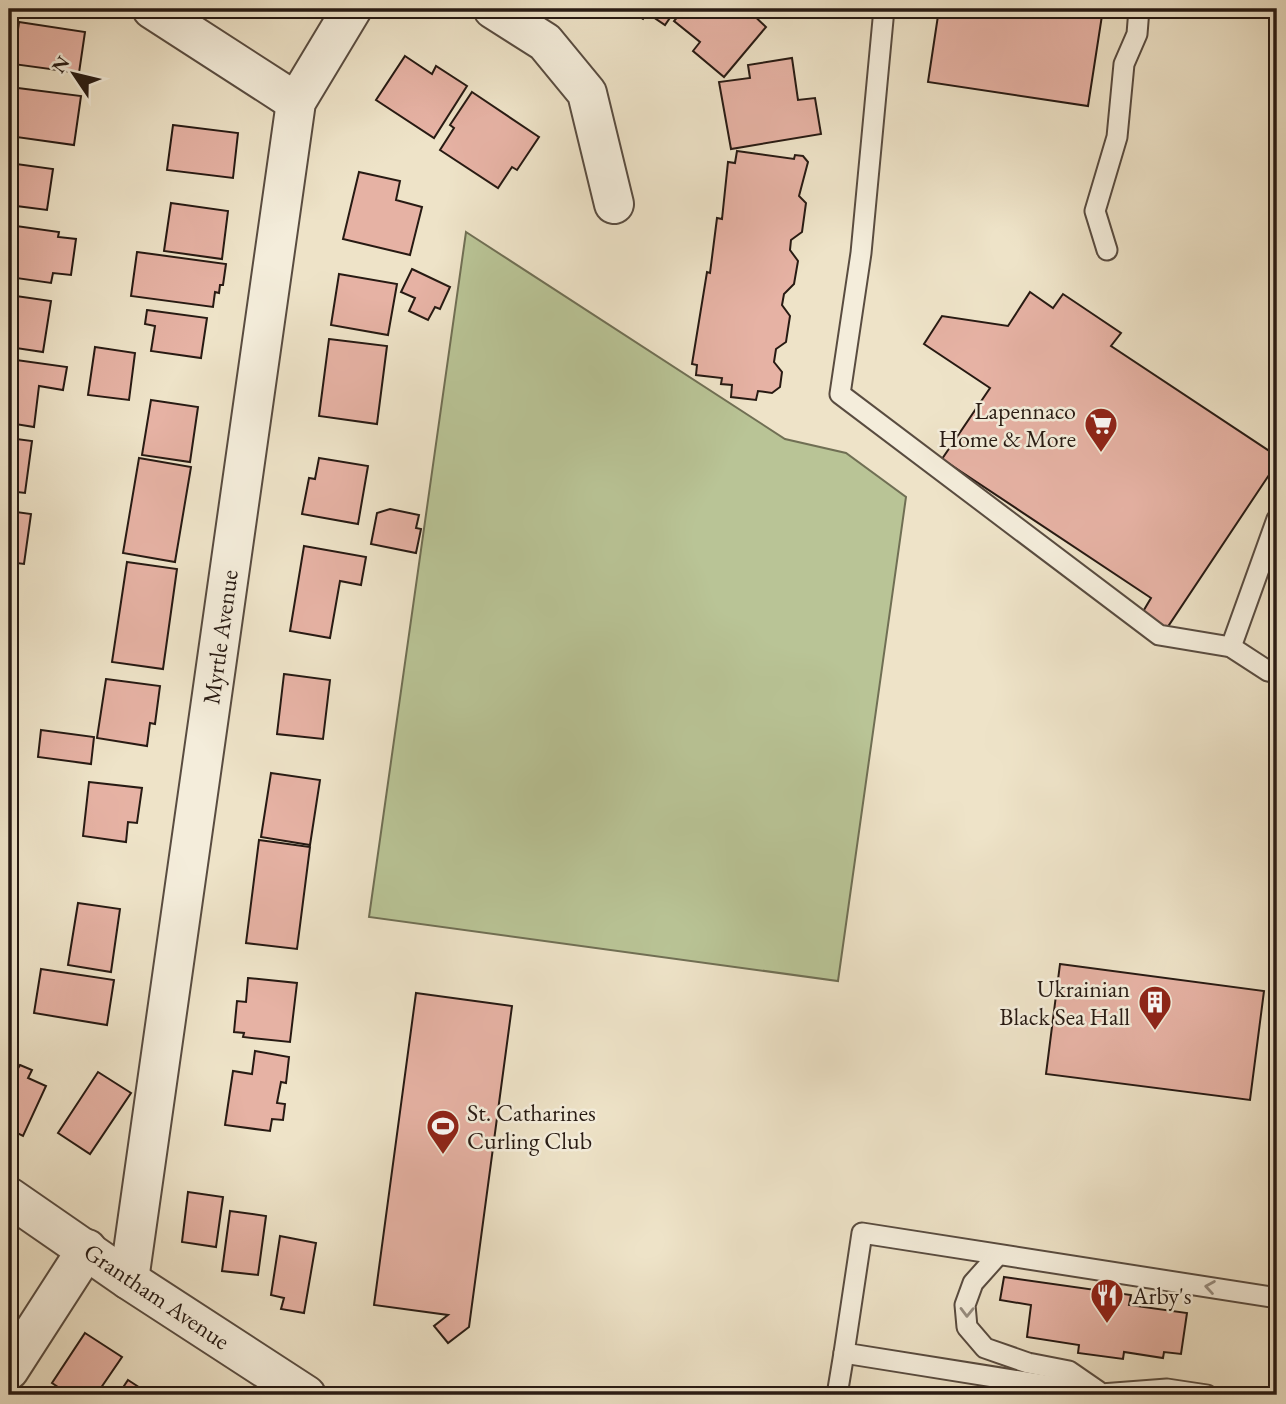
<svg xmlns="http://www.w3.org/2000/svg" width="1286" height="1404" font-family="'EB Garamond',serif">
  <rect width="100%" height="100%" fill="#eee3c8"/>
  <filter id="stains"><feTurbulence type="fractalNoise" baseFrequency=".00286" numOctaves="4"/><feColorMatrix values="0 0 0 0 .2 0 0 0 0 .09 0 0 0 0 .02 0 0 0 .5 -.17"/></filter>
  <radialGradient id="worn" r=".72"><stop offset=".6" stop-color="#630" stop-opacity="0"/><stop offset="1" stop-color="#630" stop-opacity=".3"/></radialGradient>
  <path fill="#b9c496" stroke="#706f54" stroke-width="2" d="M466,232L785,439L846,453L906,497L838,981L369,917Z"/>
  <g fill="#e6b2a4" stroke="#271a13" stroke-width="2">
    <path d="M627,9H676L665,25L647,13L643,19Z"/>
    <path d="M684,9H747L766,27L724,77L693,51L700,42L674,21Z"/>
    <path d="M939,9H1103L1088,106L928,82Z"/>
    <path d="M19,22L85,32L79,73L13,64Z"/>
    <path d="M405,56L432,74L436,66L467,86L434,138L376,100Z"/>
    <path d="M792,58L798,100L815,98L821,134L731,149L719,82L750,78L748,65Z"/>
    <path d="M10,87L81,96L74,145L9,136Z"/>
    <path d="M472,92L539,137L517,170L512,167L498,188L440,150L454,128L450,125Z"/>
    <path d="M173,125L238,133L233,178L167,170Z"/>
    <path d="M737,151L794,159L795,155L803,156L808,162L799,196L806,203L802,232L791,240L790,250L798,261L794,284L784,294L782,305L790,316L786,342L776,349L774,362L782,372L780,387L772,393L758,391L756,400L731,397L732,385L721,384L722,378L696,375L697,365L692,364L707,272L710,273L717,218L722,219L728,162L735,163Z"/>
    <path d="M9,163L53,169L47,210L9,205Z"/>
    <path d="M359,172L400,181L396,200L422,207L410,255L343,239Z"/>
    <path d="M171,203L228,211L222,259L164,251Z"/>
    <path d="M9,225L59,232L58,237L76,239L71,275L53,273L51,283L9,277Z"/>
    <path d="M137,252L226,264L223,285H220L219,293L215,292L213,307L131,296Z"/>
    <path d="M412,269L450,287L440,309L435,307L428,320L409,311L415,298L401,292Z"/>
    <path d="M339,274L397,284L388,335L331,325Z"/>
    <path d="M1030,292L1053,308L1063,294L1121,333L1111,346L1277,456V463L1165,631L1141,615L1151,598L942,459L990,388L924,344L942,316L1008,326Z"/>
    <path d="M9,295L51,301L43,352L9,347Z"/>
    <path d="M147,310L207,318L201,358L151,351L155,326L145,324Z"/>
    <path d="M329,339L387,346L377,424L319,416Z"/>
    <path d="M95,347L135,353L129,400L88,395Z"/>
    <path d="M9,359L67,367L63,390L39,386L34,427L9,423Z"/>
    <path d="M151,400L198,407L190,462L142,455Z"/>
    <path d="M9,438L32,441L25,493L9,491Z"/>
    <path d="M139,458L191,467L175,562L123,553Z"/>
    <path d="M319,458L368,466L358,524L302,514L309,478L315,479Z"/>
    <path d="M390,509L419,515L416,528L421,529L416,553L371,544L377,513Z"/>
    <path d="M9,511L31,514L24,564L9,562Z"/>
    <path d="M304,546L366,557L361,585L340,581L330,638L290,631Z"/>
    <path d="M127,562L177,569L163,669L112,662Z"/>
    <path d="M9,581L17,582L10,633H9Z"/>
    <path d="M284,674L330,680L323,739L277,734Z"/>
    <path d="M106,679L160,686L155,724L150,723L147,746L97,738Z"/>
    <path d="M41,730L94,737L91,764L38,757Z"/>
    <path d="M271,773L320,780L310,845L261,837Z"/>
    <path d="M89,782L142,788L137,823L128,822L126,842L83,836Z"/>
    <path d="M259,840L310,847L297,949L246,943Z"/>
    <path d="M78,903L120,909L111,972L68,965Z"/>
    <path d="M1060,964L1264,991L1250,1100L1046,1074Z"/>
    <path d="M41,969L114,980L107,1025L34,1013Z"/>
    <path d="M248,978L297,983L290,1042L243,1037L244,1033L234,1032L237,1001L246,1002Z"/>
    <path d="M416,993L512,1006L469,1327L448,1343L434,1326L448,1315L374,1305Z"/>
    <path d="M255,1051L289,1057L286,1083L281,1082L277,1103L285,1104L283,1120L272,1119L270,1131L225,1125L233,1071L252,1074Z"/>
    <path d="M20,1065L32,1070L28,1078L46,1086L23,1136L9,1129V1078L13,1069L17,1070Z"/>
    <path d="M98,1072L131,1093L90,1154L58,1133Z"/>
    <path d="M188,1192L223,1197L216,1247L182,1242Z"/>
    <path d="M230,1211L266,1216L258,1275L222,1271Z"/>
    <path d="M280,1236L316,1243L304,1313L281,1309L284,1298L271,1295Z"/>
    <path d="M1004,1277L1131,1295L1129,1305L1187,1313L1181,1354L1164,1352L1163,1358L1124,1352L1123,1359L1078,1353L1079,1345L1027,1337L1031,1305L1000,1300Z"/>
    <path d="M85,1333L122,1357L96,1395H70L52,1383Z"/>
    <path d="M128,1380L151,1395H118Z"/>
  </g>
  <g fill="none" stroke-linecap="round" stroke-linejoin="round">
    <defs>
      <g id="service">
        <path d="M884,9L861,253L840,394L1159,635L1231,647L1268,671L1277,673"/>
        <path d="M1107,250L1095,211L1117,137L1124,64L1137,34L1139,9"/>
        <path d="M1231,647L1277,519"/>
        <path d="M998,1255L973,1283L965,1305L967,1327L985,1348L1028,1363L1069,1371L1098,1391"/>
        <path d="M837,1395L844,1353"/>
        <path d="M1207,1395L1167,1389L1101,1394L844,1353L862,1233L1277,1298"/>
      </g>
      <g id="minor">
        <path d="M152,9L296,102"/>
        <path d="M493,9L545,42L587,93L614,204"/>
        <path d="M129,1280L296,102L352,9"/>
        <path d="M9,1370L87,1249"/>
      </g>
      <path id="tertiary" d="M9,1197L129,1280L306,1395"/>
    </defs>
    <use href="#service" stroke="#594c40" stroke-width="23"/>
    <use href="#minor" stroke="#594c40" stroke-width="42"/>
    <use href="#tertiary" stroke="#594c40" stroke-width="42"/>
    <use href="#service" stroke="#f4eddb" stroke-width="19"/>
    <use href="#minor" stroke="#f4eddb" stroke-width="38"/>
    <use href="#tertiary" stroke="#f4eddb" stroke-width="38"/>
  </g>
  <defs><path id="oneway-chevron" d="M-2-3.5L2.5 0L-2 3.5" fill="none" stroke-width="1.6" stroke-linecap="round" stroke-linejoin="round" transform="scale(1.75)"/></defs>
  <g stroke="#988e81">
    <use href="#oneway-chevron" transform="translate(1210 1287) rotate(-171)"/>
    <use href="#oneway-chevron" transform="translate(967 1312) rotate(91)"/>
  </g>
  <defs>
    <symbol id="supermarket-pin" viewBox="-11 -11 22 30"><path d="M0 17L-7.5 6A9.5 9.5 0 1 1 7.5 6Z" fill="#8f2418" stroke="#f4eddb"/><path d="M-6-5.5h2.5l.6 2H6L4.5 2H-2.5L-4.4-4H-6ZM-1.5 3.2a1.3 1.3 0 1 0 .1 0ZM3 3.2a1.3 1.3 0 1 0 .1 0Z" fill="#fff"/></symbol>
    <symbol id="building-pin" viewBox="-11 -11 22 30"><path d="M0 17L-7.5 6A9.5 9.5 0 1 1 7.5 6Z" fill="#8f2418" stroke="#f4eddb"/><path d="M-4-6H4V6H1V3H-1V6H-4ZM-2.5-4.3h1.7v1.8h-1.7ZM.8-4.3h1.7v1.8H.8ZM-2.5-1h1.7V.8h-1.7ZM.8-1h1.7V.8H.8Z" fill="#fff"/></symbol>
    <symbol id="stadium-pin" viewBox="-11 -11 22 30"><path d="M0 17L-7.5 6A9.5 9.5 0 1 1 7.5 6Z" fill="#8f2418" stroke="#f4eddb"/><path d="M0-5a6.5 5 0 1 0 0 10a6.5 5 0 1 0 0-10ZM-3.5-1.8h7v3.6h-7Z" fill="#fff"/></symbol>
    <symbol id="restaurant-pin" viewBox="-11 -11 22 30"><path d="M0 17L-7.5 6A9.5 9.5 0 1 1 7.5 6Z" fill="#8f2418" stroke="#f4eddb"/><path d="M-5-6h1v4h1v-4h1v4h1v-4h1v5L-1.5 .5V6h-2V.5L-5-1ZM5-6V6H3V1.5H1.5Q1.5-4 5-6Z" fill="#fff"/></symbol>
  </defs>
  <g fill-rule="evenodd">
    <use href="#supermarket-pin" x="1082" y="405" width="38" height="52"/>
    <use href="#building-pin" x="1136" y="983" width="38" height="52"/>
    <use href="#stadium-pin" x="424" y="1107" width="38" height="52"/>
    <use href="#restaurant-pin" x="1088" y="1276" width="38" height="52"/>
  </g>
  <g text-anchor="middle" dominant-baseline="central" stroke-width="5" stroke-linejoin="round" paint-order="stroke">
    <g font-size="24" fill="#271a13" stroke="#f4eddb" text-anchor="end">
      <text x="1076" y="410">Lapennaco<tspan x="1076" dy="28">Home &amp; More</tspan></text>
      <text x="1130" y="988">Ukrainian<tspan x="1130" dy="28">Black Sea Hall</tspan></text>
      <text x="467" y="1112" text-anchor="start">St. Catharines<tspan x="467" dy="28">Curling Club</tspan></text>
      <text x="1132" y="1295" text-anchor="start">Arby's</text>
    </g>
    <g font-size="24" fill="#271a13" stroke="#f4eddb">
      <text transform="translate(220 637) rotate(-82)">Myrtle Avenue</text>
      <text transform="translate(157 1296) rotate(34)">Grantham Avenue</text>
    </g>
  </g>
  <rect width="1286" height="1404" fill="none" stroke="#eee3c8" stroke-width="35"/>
  <rect x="10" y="10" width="1265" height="1383" fill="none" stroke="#271a13" stroke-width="3.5"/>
  <rect x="18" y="18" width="1251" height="1369" fill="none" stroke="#271a13" stroke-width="2"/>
  <g transform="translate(74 74) rotate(305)" stroke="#f4eddb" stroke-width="5" paint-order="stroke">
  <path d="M0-5L12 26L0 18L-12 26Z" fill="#271a13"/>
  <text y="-10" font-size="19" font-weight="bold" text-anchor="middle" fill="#271a13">N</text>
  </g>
  <rect width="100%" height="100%" filter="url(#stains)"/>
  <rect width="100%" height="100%" fill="url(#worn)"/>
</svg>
